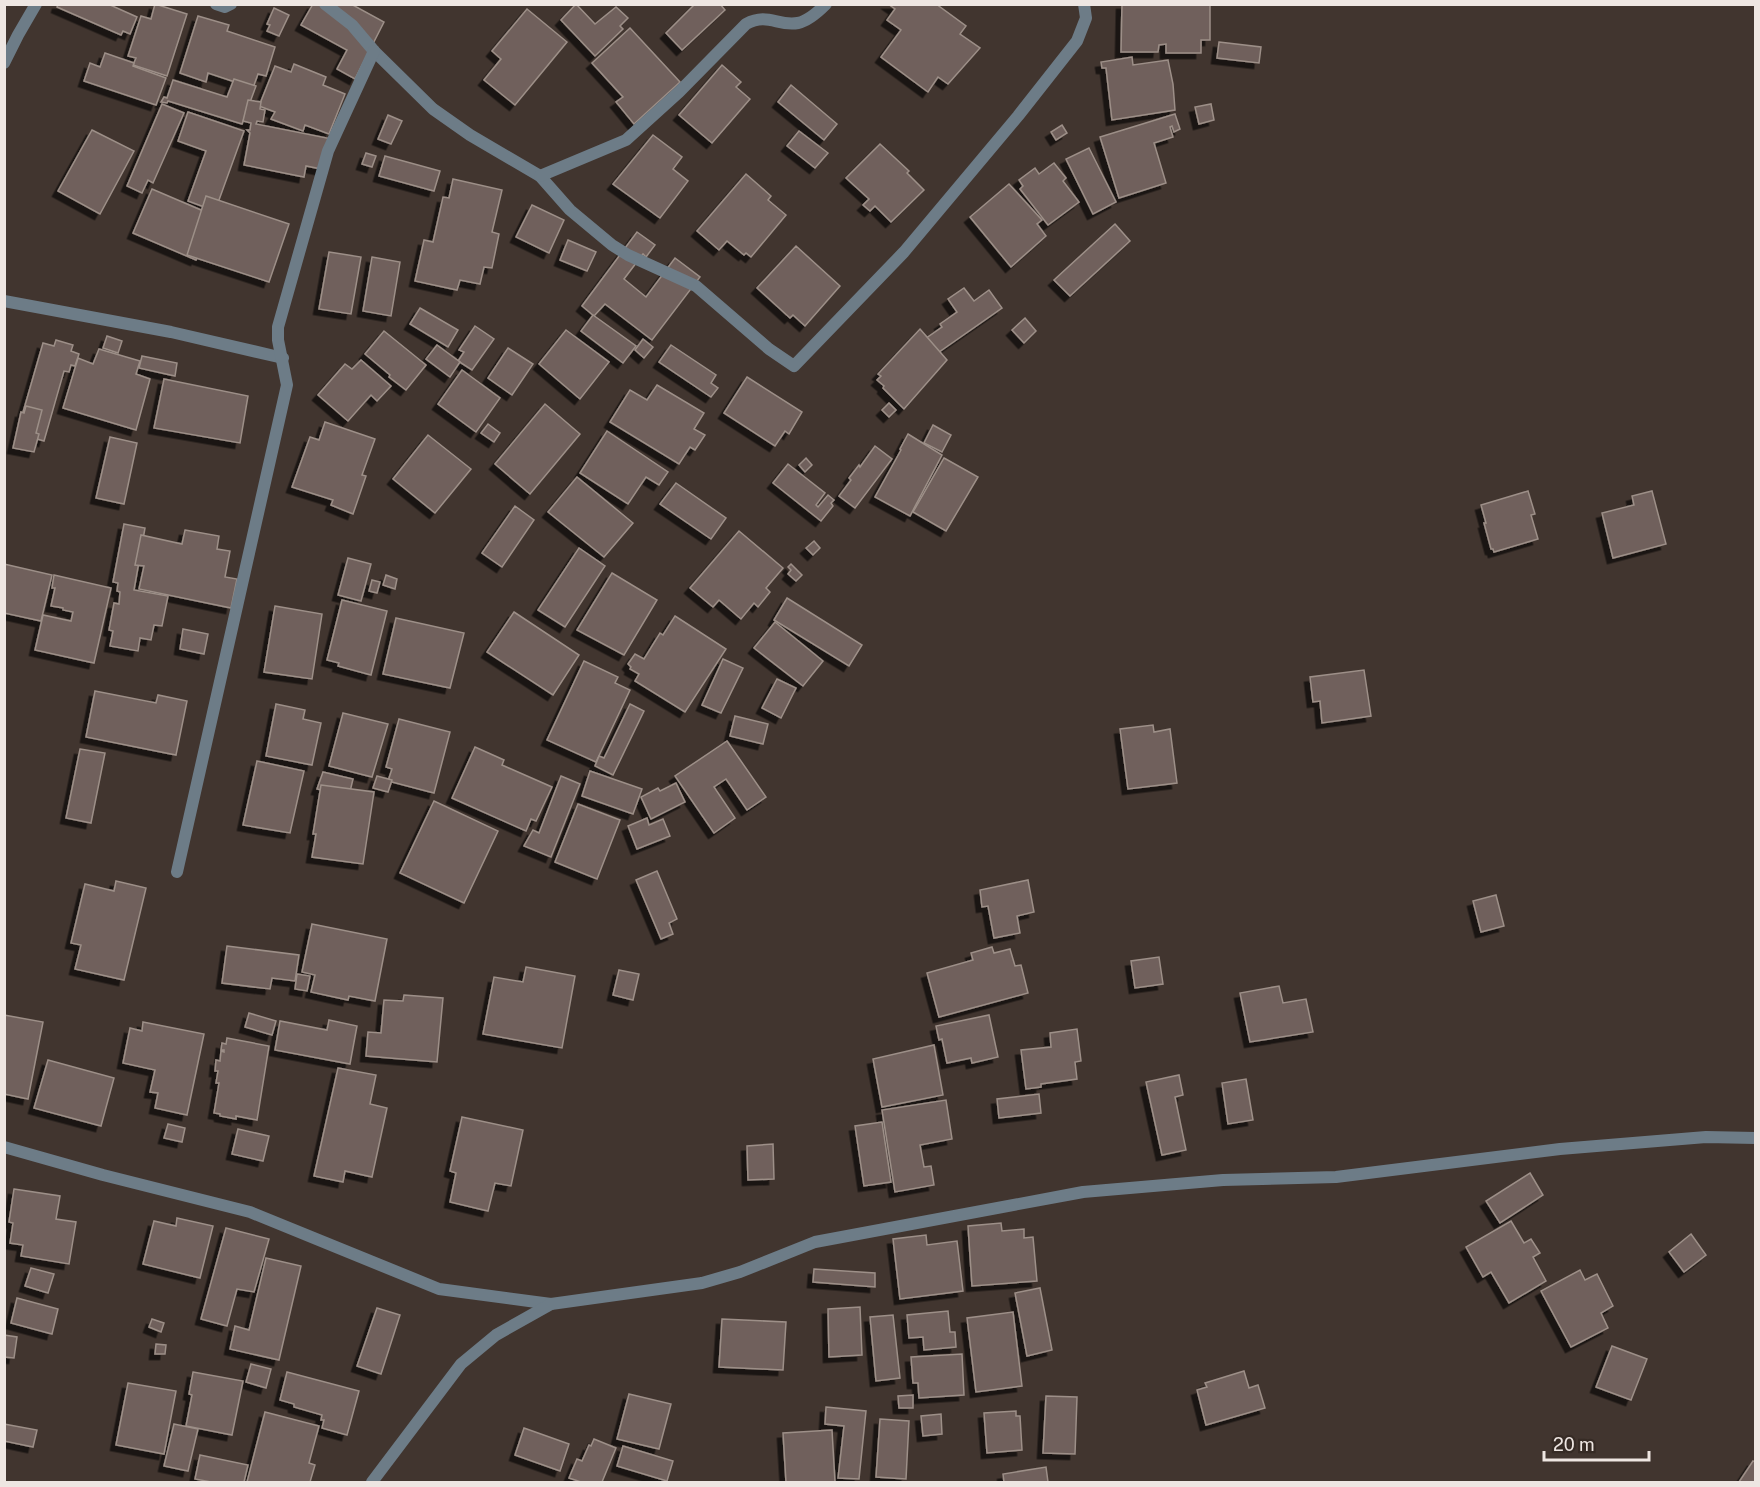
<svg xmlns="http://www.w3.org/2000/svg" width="1760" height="1487" font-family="'Public Sans',sans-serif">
  <defs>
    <filter id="shadow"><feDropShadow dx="-5.5" dy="5.5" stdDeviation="0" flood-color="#0009"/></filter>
  </defs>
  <rect width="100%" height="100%" fill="#41352f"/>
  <g fill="#6f615b" stroke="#9d8f88" stroke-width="1.5" filter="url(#shadow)">
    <path d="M58,4H108L137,17L130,34L123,31L121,35L57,7Z"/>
    <path d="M155,4L187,14L167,76L133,65L136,58L128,56L141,16L151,19Z"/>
    <path d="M313,4H351L384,22L355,79L337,69L347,50L301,25Z"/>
    <path d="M576,4L595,24L616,7L628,18L620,26L623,29L595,56L561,20Z"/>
    <path d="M695,4H720L725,10L682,50L666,33Z"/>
    <path d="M888,4H936L966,26L960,34L980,48L948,84L938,77L928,92L881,57L901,30L887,20L895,9Z"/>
    <path d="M1122,4H1210V40H1201V53H1166V44L1159,45L1158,52H1121Z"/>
    <path d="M274,8L289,15L279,36L267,31L270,25L267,24Z"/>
    <path d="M527,9L567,42L515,105L484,80L501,59L492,51Z"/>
    <path d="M198,16L229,25L227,31L275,47L266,76L258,74L253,88L208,73L206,82L180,73Z"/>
    <path d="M630,28L680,82L634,124L616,102L623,97L592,63Z"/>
    <path d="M1219,42L1261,47L1259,63L1217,58Z"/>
    <path d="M105,53L134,63L133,66L166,78L156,105L84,81L90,63L100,67Z"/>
    <path d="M1132,57L1133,65L1168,60L1173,84L1175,110L1112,120L1106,68H1102L1101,62Z"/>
    <path d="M294,64L326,77L323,85L345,94L329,134L305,125L303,131L271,119L275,112L259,106L275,66L291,72Z"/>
    <path d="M722,65L741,82L736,87L750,99L712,143L679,115Z"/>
    <path d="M234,79L256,86L242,124L168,101L167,103L161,102L164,97L167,98L173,80L227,97Z"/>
    <path d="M791,85L837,124L824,140L778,102Z"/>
    <path d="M248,100L261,102L260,109L265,110L263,122L257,121L256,124L332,139L326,170L306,166L304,177L244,165L250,133L247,130H250L251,123L243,121Z"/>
    <path d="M162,104L184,113L153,183L148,180L142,193L127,186Z"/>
    <path d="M1211,104L1214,120L1199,124L1195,107Z"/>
    <path d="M188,112L244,131L215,211L188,201L206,151L178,141Z"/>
    <path d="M1175,114L1180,129L1174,132L1172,126L1170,127L1173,137L1154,143L1166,183L1119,198L1100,137Z"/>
    <path d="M388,115L402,121L391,144L378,139Z"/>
    <path d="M1062,125L1067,133L1056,140L1051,132Z"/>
    <path d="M92,130L134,151L100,214L58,191Z"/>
    <path d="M799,131L828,153L815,168L787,146Z"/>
    <path d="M653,135L682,157L673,169L688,181L660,218L613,184Z"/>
    <path d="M880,144L909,171L907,173L924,190L891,222L875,206L870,211L863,205L869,199L846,178Z"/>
    <path d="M1089,148L1116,202L1093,214L1066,159Z"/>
    <path d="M366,153L376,156L372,167L362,164Z"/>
    <path d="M385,156L440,171L434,191L379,176Z"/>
    <path d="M1054,163L1066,178L1063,181L1079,202L1048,225L1020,189L1023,186L1019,180L1035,168L1039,174Z"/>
    <path d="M746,174L771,196L768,200L786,215L751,257L746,253L744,255L727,241L719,250L697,231Z"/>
    <path d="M453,179L502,190L492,232L499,234L492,268L484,267L480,284L460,280L457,290L415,281L424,240L433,242L443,197L449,198Z"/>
    <path d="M1009,184L1042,220L1037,224L1046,236L1011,267L970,217Z"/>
    <path d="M152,189L215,216L196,260L133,233Z"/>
    <path d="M206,196L289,224L269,282L187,255Z"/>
    <path d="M532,205L564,220L549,253L516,237Z"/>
    <path d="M1115,224L1130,241L1070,296L1054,280Z"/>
    <path d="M637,232L655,245L646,257L643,254L624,279L646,297L675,258L700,277L652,340L605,304L594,316L582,306Z"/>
    <path d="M568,240L596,252L587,271L560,260Z"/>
    <path d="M796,246L840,286L805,326L793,315L790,318L757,288Z"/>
    <path d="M329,252L361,257L351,314L319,309Z"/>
    <path d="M372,257L400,262L391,316L363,311Z"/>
    <path d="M964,288L974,301L989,290L1002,308L932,357L922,341L942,327L940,324L957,312L948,299Z"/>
    <path d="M420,308L458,330L448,347L410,324Z"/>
    <path d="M593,315L636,346L623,363L581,331Z"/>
    <path d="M1025,318L1036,331L1024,343L1012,330Z"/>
    <path d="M475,326L494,339L472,370L458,361L464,352L459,350Z"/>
    <path d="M920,329L947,360L904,409L883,388L884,386L877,380L881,376L878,374Z"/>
    <path d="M566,330L609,362L580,399L539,364Z"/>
    <path d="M384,331L426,365L406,390L389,377L390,375L365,354Z"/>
    <path d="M107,336L122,341L118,353L103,348Z"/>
    <path d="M643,339L653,347L644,358L635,350Z"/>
    <path d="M56,340L73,345L71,351L79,354L75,366L71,365L69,372L64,371L44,441L17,433L43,343L54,346Z"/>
    <path d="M437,345L460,362L450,377L426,359Z"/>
    <path d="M671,345L716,375L711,383L718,388L711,397L659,362Z"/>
    <path d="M508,348L533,364L512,395L488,378Z"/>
    <path d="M99,349L140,361L136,374L150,379L136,430L63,408L78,358L93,364Z"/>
    <path d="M142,356L177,363L175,376L139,368Z"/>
    <path d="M361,360L391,386L377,401L371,395L348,421L318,395L345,364L352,369Z"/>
    <path d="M462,370L500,398L476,432L438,404Z"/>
    <path d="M747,377L802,412L789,434L785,431L775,446L724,413Z"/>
    <path d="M164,379L248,396L240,443L154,428Z"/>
    <path d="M657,385L704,413L694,429L705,435L695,450L690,447L679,464L610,422L630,390L647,400Z"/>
    <path d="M889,403L896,410L889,417L882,410Z"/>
    <path d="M545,404L580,434L530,494L495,464Z"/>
    <path d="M26,406L42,410L36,433L39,434L34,452L13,448L21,412L24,413Z"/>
    <path d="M325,422L375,439L362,475L366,476L353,514L331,505L333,500L292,487L310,437L319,440Z"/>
    <path d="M488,424L500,433L494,442L481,433Z"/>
    <path d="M933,425L951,435L942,452L924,443Z"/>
    <path d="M607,431L668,472L659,485L646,477L628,504L580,473Z"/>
    <path d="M908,434L942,455L910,516L875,497L901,450L900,449Z"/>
    <path d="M428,435L471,469L435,513L393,479Z"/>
    <path d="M110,437L137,443L124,504L96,498Z"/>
    <path d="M875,446L892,459L855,508L839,496L851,480L849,478L859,465L860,467Z"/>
    <path d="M806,458L812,465L805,472L799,465Z"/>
    <path d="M944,458L978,477L946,531L913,512Z"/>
    <path d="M788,464L825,493L816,505L818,507L828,495L834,500L831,503L833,506L821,521L773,483Z"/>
    <path d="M577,477L633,523L604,557L548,512Z"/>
    <path d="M676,483L726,518L711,539L660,504Z"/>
    <path d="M1528,491L1535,514L1531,515L1538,539L1494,552L1493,549H1491L1484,523H1486L1481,505Z"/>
    <path d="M1652,491L1666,544L1613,558L1602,513L1634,505L1632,496Z"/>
    <path d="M515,506L534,520L502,567L482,553Z"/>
    <path d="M124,524L145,528L134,590L168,596L162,626L154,625L151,640L140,638L138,651L110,646L113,631L109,630L114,603L119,604L120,592L117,591L118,583L113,582Z"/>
    <path d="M185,530L219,536L217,549L230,551L225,577L237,579L231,608L139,589L144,566L135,565L141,535L182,544Z"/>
    <path d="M739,531L783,568L766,588L770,592L758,607L754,603L741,619L719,600L713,607L690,588Z"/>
    <path d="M814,541L820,548L813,555L806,548Z"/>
    <path d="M579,548L605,566L565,627L538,610Z"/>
    <path d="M348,558L371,564L361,601L338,595Z"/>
    <path d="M4,564L52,575L41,621L4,613Z"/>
    <path d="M791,564L802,575L796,581L788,574L791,570L788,567Z"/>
    <path d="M612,573L657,600L624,655L577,630Z"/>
    <path d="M54,575L111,588L94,663L35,650L43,615L71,621L73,612L63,610V608L51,606L55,588H52Z"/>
    <path d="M386,575L397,579L395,589L383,585Z"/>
    <path d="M372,580L380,582L377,593L369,591Z"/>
    <path d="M787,598L862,645L849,666L774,620Z"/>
    <path d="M342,600L387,611L371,675L338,666L339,663L327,660Z"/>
    <path d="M275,606L322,614L312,679L264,672Z"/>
    <path d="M514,612L579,655L553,695L487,652Z"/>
    <path d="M675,616L726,649L685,712L635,681L639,674L630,669L631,667L628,664L635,654L644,659L660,633L663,635Z"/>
    <path d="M396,618L464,633L450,688L383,674Z"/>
    <path d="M775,622L823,661L803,686L754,648Z"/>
    <path d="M183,629L208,634L204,654L180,649Z"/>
    <path d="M723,659L743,668L721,713L702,705Z"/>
    <path d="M584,661L618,677L615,683L630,690L596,762L547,740Z"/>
    <path d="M1364,670L1371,716L1322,723L1320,701L1313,702L1310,677Z"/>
    <path d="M777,679L796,688L781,718L762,708Z"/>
    <path d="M95,691L156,703L158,695L187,701L176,755L86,737Z"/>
    <path d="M276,704L305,710L303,719L321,723L312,765L266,756Z"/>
    <path d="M630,704L644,711L613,775L595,766L599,756L604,758Z"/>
    <path d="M343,713L388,724L372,777L329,766Z"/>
    <path d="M735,716L768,724L763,744L730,736Z"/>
    <path d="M399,719L450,732L434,793L388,781L392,769L386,767Z"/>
    <path d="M1153,725L1154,732L1170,729L1177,783L1128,789L1120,729Z"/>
    <path d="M727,741L766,797L747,810L726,779L714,787L735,818L714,833L675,776Z"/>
    <path d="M475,747L504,760L502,765L552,787L536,821L531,819L526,831L452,798Z"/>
    <path d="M80,749L105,753L91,823L66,818Z"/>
    <path d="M257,761L304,771L290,833L243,825Z"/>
    <path d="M590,771L642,789L633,814L582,796Z"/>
    <path d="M323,772L353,779L349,796L317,789Z"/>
    <path d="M377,776L392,780L388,792L373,788Z"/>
    <path d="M561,776L580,784L551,857L524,846L533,830L539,833Z"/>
    <path d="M676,783L685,802L651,819L641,797L658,788L660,791Z"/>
    <path d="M321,785L374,792L363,864L312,857L316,834H313Z"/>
    <path d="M434,801L498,831L464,903L400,873Z"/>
    <path d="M578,804L620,820L597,879L555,862Z"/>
    <path d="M647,818L649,825L663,819L670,836L637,849L628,826Z"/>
    <path d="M657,871L677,919L669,923L673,934L661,939L636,880Z"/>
    <path d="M1028,880L1034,912L1017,916L1020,933L994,938L988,906L982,907L980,890Z"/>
    <path d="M116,881L146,888L124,980L75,969L81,945L71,943L85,884L114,891Z"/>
    <path d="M1496,895L1504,926L1481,932L1473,901Z"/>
    <path d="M312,924L387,939L375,1001L349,996L348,1000L311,992L315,975L302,972Z"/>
    <path d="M227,946L299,955L295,981L272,978L270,989L222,983Z"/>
    <path d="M992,947L994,953L1010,949L1015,966L1021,965L1028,993L939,1017L927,973L973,960L971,953Z"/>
    <path d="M1159,957L1163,984L1135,988L1131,961Z"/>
    <path d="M526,967L575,976L562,1048L483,1034L494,977L523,982Z"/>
    <path d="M619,970L639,974L633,1000L613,995Z"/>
    <path d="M297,974L310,976L307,991L295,989Z"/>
    <path d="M1279,986L1283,1003L1306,999L1313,1032L1250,1042L1240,993Z"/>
    <path d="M404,995L443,998L437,1062L366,1056L368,1032L381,1033L384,1000L403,1001Z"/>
    <path d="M249,1013L276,1021L272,1035L245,1027Z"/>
    <path d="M4,1015L43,1022L28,1099L4,1094Z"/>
    <path d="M989,1015L998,1057L972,1063L971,1058L947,1063L942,1039L939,1040L936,1026Z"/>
    <path d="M329,1020L357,1026L350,1064L275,1050L280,1021L327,1030Z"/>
    <path d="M143,1022L204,1034L187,1115L155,1108L158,1093L150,1092L155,1070L123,1063L130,1028L142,1031Z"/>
    <path d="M1077,1029L1081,1061L1075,1062L1077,1079L1041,1084V1087L1026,1089L1021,1050L1051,1047L1050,1033Z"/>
    <path d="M227,1038L269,1046L257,1120L236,1116V1119L220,1116V1114L214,1113L219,1083H216L218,1071H215L216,1060L220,1061L221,1051L224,1052V1050H221L222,1043L226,1044Z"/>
    <path d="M934,1045L943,1095L882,1107L873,1059Z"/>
    <path d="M48,1060L114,1078L101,1126L34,1108Z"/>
    <path d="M338,1068L376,1075L370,1104L387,1108L372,1177L345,1171L343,1182L314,1176Z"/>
    <path d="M1179,1075L1183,1095L1175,1097L1186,1150L1162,1155L1146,1082Z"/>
    <path d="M1246,1079L1253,1120L1228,1124L1222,1083Z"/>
    <path d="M1039,1094L1041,1113L999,1118L997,1099Z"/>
    <path d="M946,1100L952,1139L920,1145L924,1167L931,1166L934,1185L895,1192L882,1110Z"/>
    <path d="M462,1117L523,1130L511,1186L495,1183L488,1211L450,1202L456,1173L450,1171Z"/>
    <path d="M882,1122L891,1182L864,1186L855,1126Z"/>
    <path d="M168,1124L185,1128L182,1142L164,1138Z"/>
    <path d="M238,1129L269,1136L263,1161L232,1154Z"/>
    <path d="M773,1144L774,1179L748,1180L747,1146Z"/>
    <path d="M1530,1173L1543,1195L1500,1223L1486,1201Z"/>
    <path d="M14,1189L60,1196L56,1219L76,1222L69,1264L21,1256L23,1245L10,1243L13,1223L9,1222Z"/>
    <path d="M177,1218L213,1226L200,1278L143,1264L154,1221L176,1226Z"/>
    <path d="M1511,1221L1524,1243L1531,1239L1540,1253L1533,1257L1546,1281L1509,1303L1491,1272L1483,1277L1466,1247Z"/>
    <path d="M1001,1223L1002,1231L1024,1229V1238L1033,1237L1037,1281L972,1286L968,1226Z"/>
    <path d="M226,1228L269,1239L254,1292L237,1289L227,1326L201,1319Z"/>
    <path d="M1691,1234L1706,1255L1684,1272L1669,1252Z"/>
    <path d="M926,1235L927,1245L957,1241L963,1291L900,1299L893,1239Z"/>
    <path d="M266,1258L301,1266L279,1360L230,1349L235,1326L249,1330Z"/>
    <path d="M31,1268L54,1274L48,1293L25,1286Z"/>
    <path d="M814,1269L875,1273V1287L813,1282Z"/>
    <path d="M1580,1270L1585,1280L1597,1274L1613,1306L1601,1313L1608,1328L1571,1347L1541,1291Z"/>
    <path d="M1040,1288L1052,1350L1027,1356L1015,1293Z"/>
    <path d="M17,1298L58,1309L52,1334L11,1323Z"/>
    <path d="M860,1307L862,1355L829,1357L828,1309Z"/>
    <path d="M377,1308L400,1315L381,1374L357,1366Z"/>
    <path d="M948,1311L950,1332H955L956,1347L924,1350L923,1337L909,1338L907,1315Z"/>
    <path d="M1013,1312L1022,1386L976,1392L967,1318Z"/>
    <path d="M893,1315L900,1378L876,1381L870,1317Z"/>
    <path d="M152,1319L164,1323L161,1332L149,1327Z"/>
    <path d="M722,1319L786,1322L783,1370L719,1367Z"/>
    <path d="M4,1335L17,1337L14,1358L4,1357Z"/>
    <path d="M156,1344L166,1345L165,1354H155Z"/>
    <path d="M1612,1346L1647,1359L1631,1400L1596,1387Z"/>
    <path d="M962,1354L964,1395L919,1398L918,1383H913L911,1357Z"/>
    <path d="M251,1364L271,1369L266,1388L246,1382Z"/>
    <path d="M1244,1371L1249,1388L1258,1385L1265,1408L1206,1425L1197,1390L1207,1387L1205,1383Z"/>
    <path d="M193,1372L243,1381L232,1435L186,1426L192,1395L189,1394Z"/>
    <path d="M287,1372L359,1391L347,1435L322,1428L324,1420H321L322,1415L294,1407V1404L280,1400Z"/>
    <path d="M128,1383L176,1391L164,1454L116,1445Z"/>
    <path d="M629,1394L671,1404L659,1449L617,1439Z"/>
    <path d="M913,1395V1408H899L898,1396Z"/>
    <path d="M1046,1396L1077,1397L1075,1454L1043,1453Z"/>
    <path d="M826,1407L866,1411L859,1479L838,1478L844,1426L825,1424Z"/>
    <path d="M1016,1411V1416H1020L1022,1450L987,1453L984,1413Z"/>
    <path d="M265,1412L319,1426L309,1463L315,1465L310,1482H247Z"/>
    <path d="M941,1414L942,1434L923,1436L921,1416Z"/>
    <path d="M880,1419L909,1421L906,1479L876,1477Z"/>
    <path d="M4,1424L37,1430L33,1447L4,1441Z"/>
    <path d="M174,1424L198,1429L188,1471L164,1466Z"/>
    <path d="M524,1428L569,1444L560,1471L515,1455Z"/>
    <path d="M832,1430L835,1482H786L783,1433Z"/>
    <path d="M594,1439L616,1448L602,1482H581L569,1478L577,1459L582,1461L589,1445L591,1446Z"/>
    <path d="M623,1446L673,1461L667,1481L617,1466Z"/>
    <path d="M200,1455L248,1465L244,1482H211L195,1479Z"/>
    <path d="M1753,1461L1756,1462V1482H1739Z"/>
    <path d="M1046,1467L1048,1482H1004L1003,1474Z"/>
  </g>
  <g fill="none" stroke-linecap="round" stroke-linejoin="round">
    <g stroke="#6d7c87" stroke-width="12">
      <path d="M216,4L225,7L231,4"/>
      <path d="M325,4L352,25L374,51L433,109L470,135L540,176L570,210L612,245L628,255L696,286L769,349L794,366L904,252L1018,116L1077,41L1086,18L1084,4"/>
      <path d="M4,63L18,35L36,4"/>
      <path d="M540,176L626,140L679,92L746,24C768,12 778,27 798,23C808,21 818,12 826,4"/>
      <path d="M4,301L171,332L283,358"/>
      <path d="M177,872L287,385L278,340V327L328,151L374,51"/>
      <path d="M4,1147L103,1175L250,1212L439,1289L551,1304"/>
      <path d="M372,1482L461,1364L496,1335L551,1304L702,1283L740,1272L815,1242L1083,1192L1223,1180L1336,1177L1560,1149L1706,1137L1756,1138"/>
    </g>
  </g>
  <rect width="1760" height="1487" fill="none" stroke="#eee6e2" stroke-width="12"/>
  <path d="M1544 1451v9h105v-9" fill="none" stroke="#eee6e2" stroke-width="3"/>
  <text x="1553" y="1451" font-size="18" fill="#eee6e2" stroke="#362b25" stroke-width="4.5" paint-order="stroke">20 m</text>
</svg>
